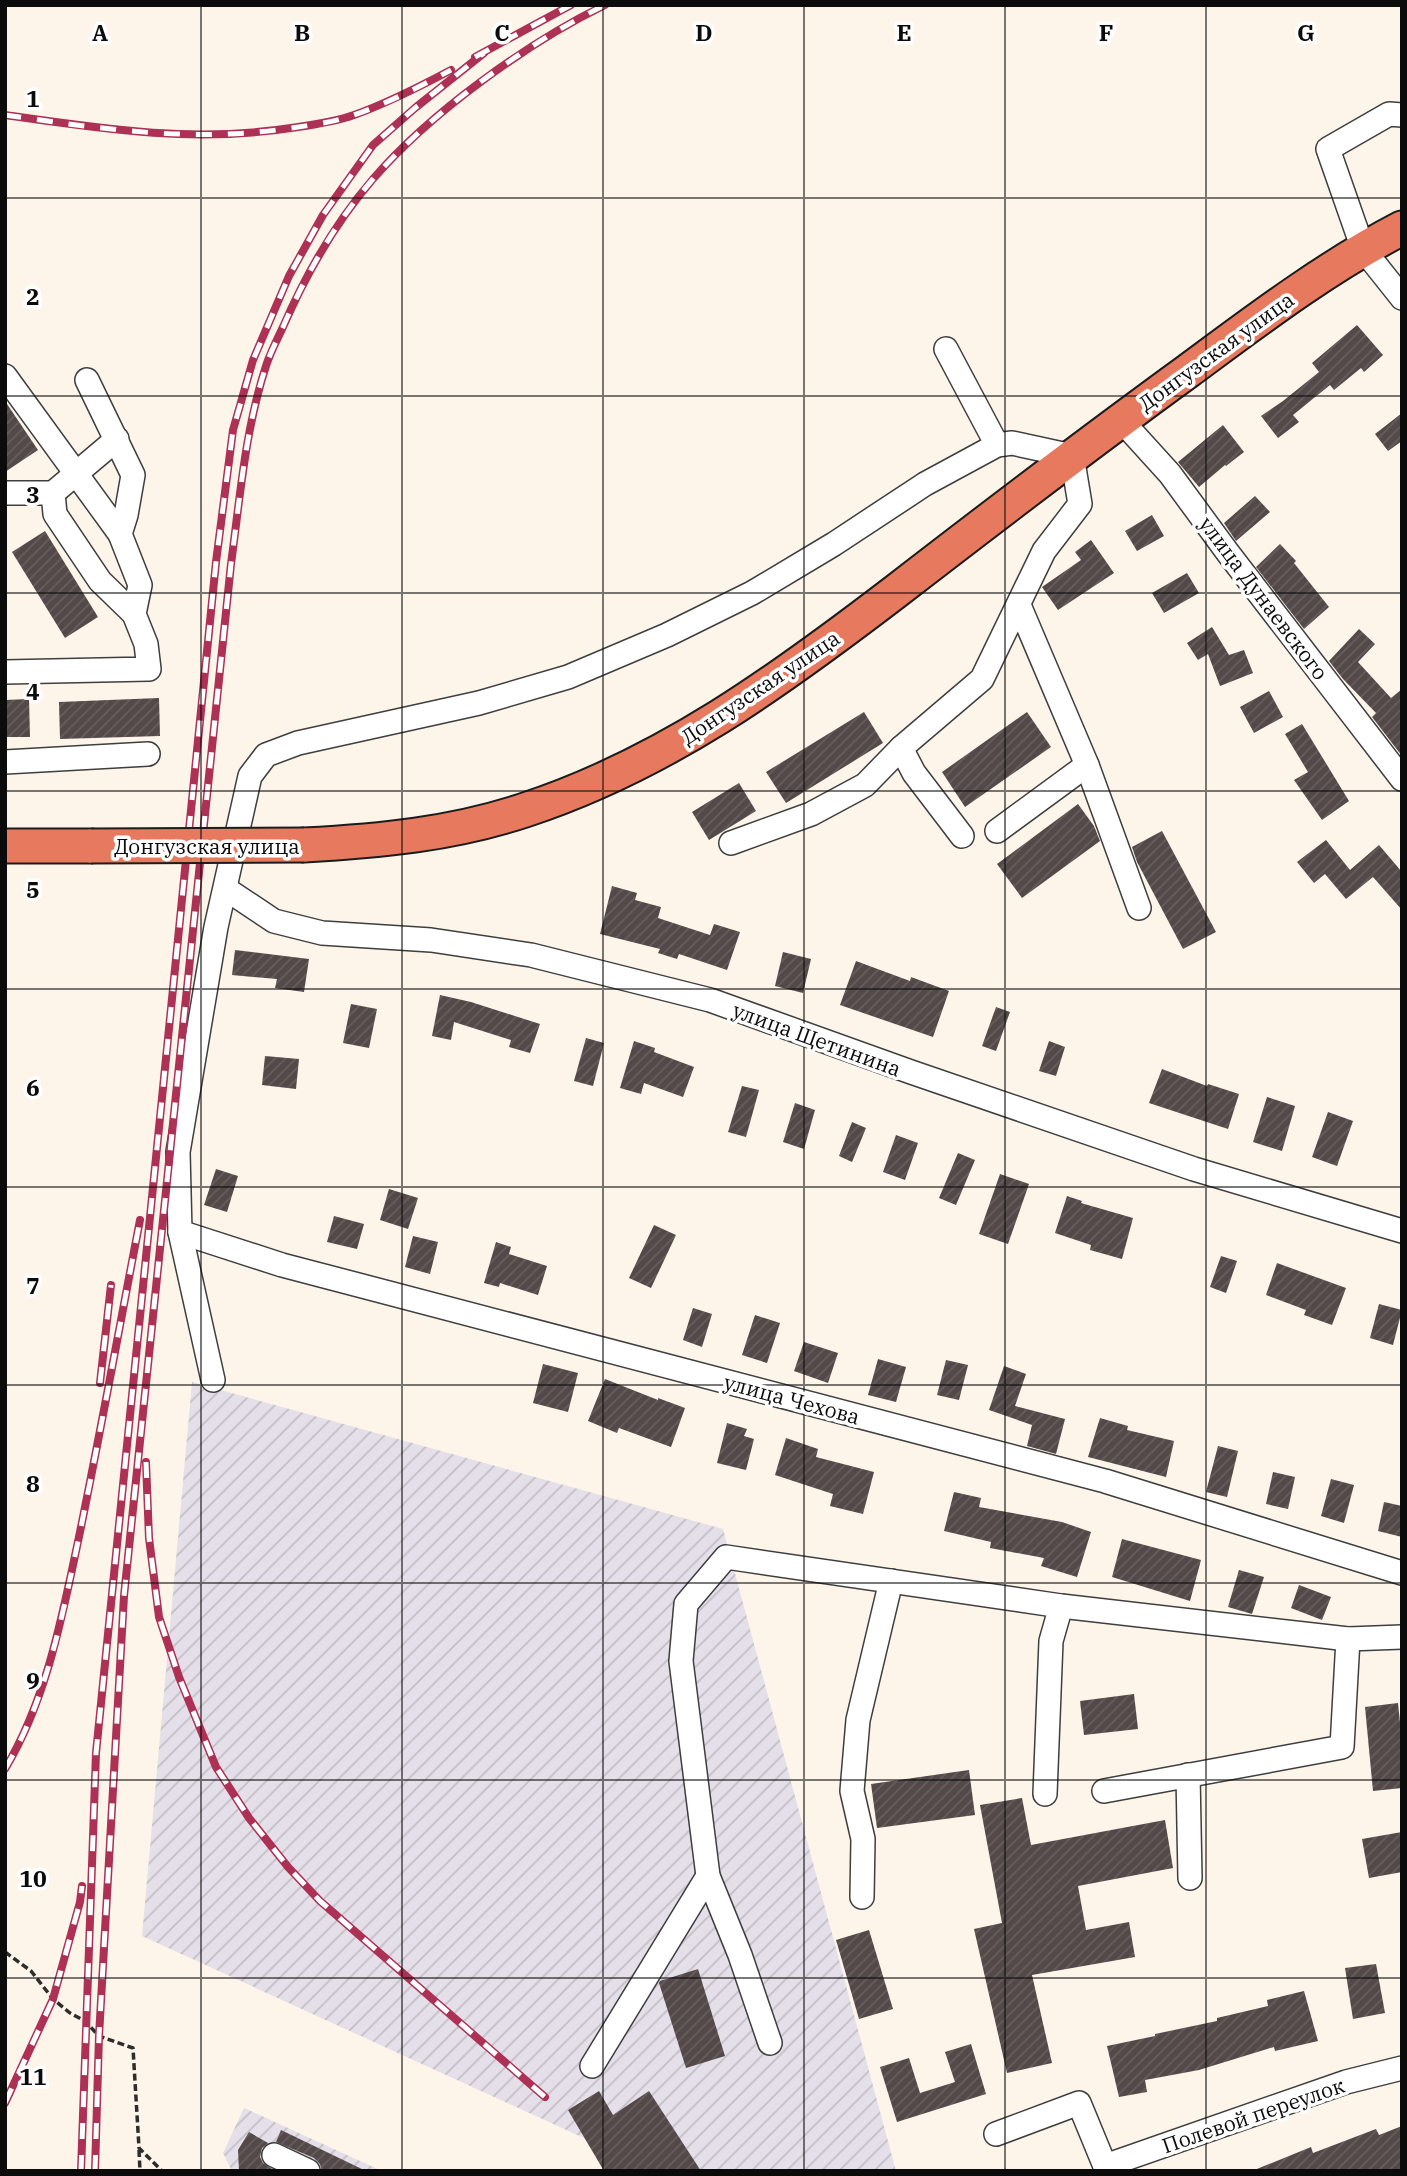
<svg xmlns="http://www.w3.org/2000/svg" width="1407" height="2176" font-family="'IBM Plex Serif',serif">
  <defs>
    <pattern id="industrial-furrows" width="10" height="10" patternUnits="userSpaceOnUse" patternTransform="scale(1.75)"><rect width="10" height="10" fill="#e5dfe9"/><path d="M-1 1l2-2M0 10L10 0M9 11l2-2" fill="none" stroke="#c3bec6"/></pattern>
    <pattern id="building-hatch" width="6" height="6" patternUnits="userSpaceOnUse" patternTransform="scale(1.75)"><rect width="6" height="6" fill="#524948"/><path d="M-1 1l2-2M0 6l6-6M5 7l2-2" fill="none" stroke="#665f5e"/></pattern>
  </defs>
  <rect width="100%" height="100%" fill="#fdf5ea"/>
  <g fill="url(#industrial-furrows)">
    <path d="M192,1382L723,1529L896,2171H656L142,1936Z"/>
    <path d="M244,2108L382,2171H232L223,2153Z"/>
  </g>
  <g fill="url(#building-hatch)">
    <path d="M1357,325L1383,355L1364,372L1361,368L1334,390L1330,385L1293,415L1299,422L1278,438L1261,416L1283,401L1319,372L1312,363Z"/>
    <path d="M5,401L38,450L5,472Z"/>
    <path d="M1402,413V441L1388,451L1375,434Z"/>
    <path d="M1223,425L1244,452L1226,466L1225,465L1199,487L1178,462Z"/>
    <path d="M1255,496L1270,512L1236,541L1224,523Z"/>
    <path d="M1152,515L1164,536L1137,551L1125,531Z"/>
    <path d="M45,531L98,617L65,638L12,552Z"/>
    <path d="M1091,540L1114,573L1058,610L1042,587L1081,560L1075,552Z"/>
    <path d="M1280,544L1296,561L1294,563L1329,607L1304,629L1256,567Z"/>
    <path d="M1187,573L1199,593L1164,613L1152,593Z"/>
    <path d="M1212,627L1229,655L1244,650L1253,673L1220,686L1208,654L1198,660L1187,643Z"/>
    <path d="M1359,629L1375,644L1358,662L1391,698L1402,689V756L1372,717L1376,713L1343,679L1329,661Z"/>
    <path d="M1269,691L1283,717L1254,733L1240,707Z"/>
    <path d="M159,698L160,736L60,739L59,702Z"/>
    <path d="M29,699L30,737H5V700Z"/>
    <path d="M864,712L883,743L786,803L766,772Z"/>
    <path d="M1027,712L1051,747L965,807L942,772Z"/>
    <path d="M1302,724L1349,801L1322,820L1294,780L1308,772L1285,734Z"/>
    <path d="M739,783L756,811L709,840L692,812Z"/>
    <path d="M1078,804L1094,826L1100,841L1022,898L997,864Z"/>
    <path d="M1162,831L1216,932L1183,949L1137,862L1132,847Z"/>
    <path d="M1326,840L1350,870L1379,845L1402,872V910L1373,877L1346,899L1325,874L1314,883L1297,862Z"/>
    <path d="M612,886L637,893L635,900L661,907L658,918L710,935L714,924L740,932L727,970L679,954L677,959L658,953L660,949L600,934Z"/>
    <path d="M235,950L309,959L304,992L275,988L277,979L232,975Z"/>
    <path d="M783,952L811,959L803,993L775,986Z"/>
    <path d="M856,961L910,981L911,977L949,991L933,1037L840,1005Z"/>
    <path d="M440,995L471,1002L540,1024L530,1053L509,1047L511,1040L454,1022L451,1040L432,1036Z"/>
    <path d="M351,1004L377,1009L369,1048L343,1043Z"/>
    <path d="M996,1007L1010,1012L996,1051L982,1046Z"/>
    <path d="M586,1038L604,1043L593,1086L574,1081Z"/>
    <path d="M634,1041L655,1048L654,1052L694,1067L683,1097L644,1083L641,1094L620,1088Z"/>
    <path d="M1049,1041L1065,1047L1056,1076L1039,1071Z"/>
    <path d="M265,1056L299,1059L296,1089L262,1085Z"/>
    <path d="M1162,1069L1207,1086L1208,1084L1239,1094L1228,1129L1149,1103Z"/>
    <path d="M742,1086L759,1090L746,1137L728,1132Z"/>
    <path d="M1267,1097L1295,1106L1282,1151L1253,1142Z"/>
    <path d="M795,1103L815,1110L804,1149L783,1142Z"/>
    <path d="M1328,1112L1353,1121L1337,1166L1312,1157Z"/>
    <path d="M852,1122L866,1128L852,1162L839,1156Z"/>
    <path d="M896,1135L918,1143L905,1180L883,1172Z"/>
    <path d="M958,1153L975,1160L956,1205L939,1198Z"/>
    <path d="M216,1169L238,1176L227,1212L204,1205Z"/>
    <path d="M1000,1174L1029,1184L1008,1244L979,1234Z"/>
    <path d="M389,1189L418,1198L408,1229L380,1220Z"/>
    <path d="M1067,1196L1082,1201L1081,1203L1133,1218L1122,1259L1090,1250L1091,1245L1055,1233Z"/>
    <path d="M334,1216L364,1224L357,1249L327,1242Z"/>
    <path d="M654,1225L676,1235L651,1288L629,1278Z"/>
    <path d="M413,1236L438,1242L430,1274L405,1267Z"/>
    <path d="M496,1242L511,1247L509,1254L547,1266L538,1295L500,1283L499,1287L484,1283Z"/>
    <path d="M1221,1256L1237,1261L1226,1293L1210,1287Z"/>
    <path d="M1277,1263L1346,1288L1332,1325L1304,1315L1306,1310L1266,1295Z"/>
    <path d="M1379,1304L1402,1310L1393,1345L1370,1338Z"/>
    <path d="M693,1308L712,1314L702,1347L683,1340Z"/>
    <path d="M755,1315L780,1323L767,1363L742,1355Z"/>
    <path d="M804,1342L838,1353L828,1383L794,1371Z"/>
    <path d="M878,1359L906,1367L896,1402L868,1395Z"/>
    <path d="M946,1360L968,1365L959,1400L937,1395Z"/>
    <path d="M543,1364L578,1373L568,1412L533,1403Z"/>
    <path d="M1004,1366L1026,1374L1015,1406L1065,1419L1056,1454L1027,1446L1032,1425L989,1410Z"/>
    <path d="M605,1379L658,1400V1398L685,1408L671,1447L619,1428L617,1433L588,1421Z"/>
    <path d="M1100,1418L1128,1426L1127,1430L1174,1441L1166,1477L1088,1457Z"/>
    <path d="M727,1423L747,1429L744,1436L754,1439L746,1470L717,1463Z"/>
    <path d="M786,1438L818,1449L816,1457L874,1472L863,1514L830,1506L833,1494L775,1475Z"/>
    <path d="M1218,1446L1238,1451L1227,1497L1206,1492Z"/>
    <path d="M1273,1472L1295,1477L1288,1509L1266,1504Z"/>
    <path d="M1331,1479L1354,1485L1344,1523L1321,1516Z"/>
    <path d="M954,1492L981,1498L979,1507L1062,1522L1091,1532L1077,1577L1041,1566L1044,1558L990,1548L991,1542L944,1531Z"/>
    <path d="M1384,1502L1402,1506V1537L1378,1531Z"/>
    <path d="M1122,1539L1201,1560L1190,1601L1112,1577Z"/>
    <path d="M1239,1570L1264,1577L1252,1614L1228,1607Z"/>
    <path d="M1299,1585L1331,1597L1322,1620L1291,1608Z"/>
    <path d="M1134,1694L1138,1729L1084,1735L1080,1701Z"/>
    <path d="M1398,1703L1402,1742V1788L1373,1791L1365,1707Z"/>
    <path d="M969,1770L975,1815L877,1828L871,1784Z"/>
    <path d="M1022,1798L1031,1845L1165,1820L1173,1868L1078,1886L1086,1930L1129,1922L1135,1957L1032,1975L1052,2063L1007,2073L974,1929L1002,1923L980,1805Z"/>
    <path d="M1402,1832V1872L1369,1878L1362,1839Z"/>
    <path d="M869,1930L893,2009L859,2019L836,1940Z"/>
    <path d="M1376,1964L1385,2013L1353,2019L1345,1968Z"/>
    <path d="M698,1969L725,2056L686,2068L659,1983L660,1981Z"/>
    <path d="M1304,1991L1318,2041L1275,2051L1274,2047L1199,2070L1145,2080L1147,2092L1119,2097L1107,2046L1155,2036V2034L1217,2021V2018L1268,2006L1267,2000Z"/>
    <path d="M971,2044L986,2094L897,2122L880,2067L909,2058L920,2093L955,2082L945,2052Z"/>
    <path d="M599,2091L613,2115L649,2091L701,2171H604L568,2110Z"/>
    <path d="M1402,2126V2171H1252L1311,2147L1313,2153L1376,2129L1379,2135Z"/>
    <path d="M281,2130L366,2171H322L320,2164L314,2158L276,2142Z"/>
    <path d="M249,2132L268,2143L262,2148L260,2157L263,2163L275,2171H239L238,2150Z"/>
  </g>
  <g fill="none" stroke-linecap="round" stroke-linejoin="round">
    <defs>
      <g id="minor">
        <path d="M1402,115L1389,114L1328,149L1363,249L1402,298"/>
        <path d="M946,349L997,445"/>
        <path d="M5,376L120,534"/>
        <path d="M1121,420L1170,474L1228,553L1402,779"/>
        <path d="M5,493H53L117,439"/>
        <path d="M53,493L55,514L100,581L134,614"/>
        <path d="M1019,605L1087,765L1139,908"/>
        <path d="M5,672L149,669L146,644L134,614L140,585L120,534L126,515L133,475L87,380"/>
        <path d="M5,762L148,754"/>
        <path d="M997,831L1087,765"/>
        <path d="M731,843L811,814L865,785L901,748"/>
        <path d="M226,889L274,921L322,933L431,940L531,955L710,1000L911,1072L1194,1169L1402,1231"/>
        <path d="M180,1232L282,1265L1105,1481L1402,1573"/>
        <path d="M213,1380L180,1232L178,1152L216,927L250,776L266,755L298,743L479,703L568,677L667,635L752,593L834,544L925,484L997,445L1012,443L1072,456L1080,504L1044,551L982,679L901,748L914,773L962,836"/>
        <path d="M1188,1775L1190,1878"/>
        <path d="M1104,1791L1342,1747L1348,1639"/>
        <path d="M1045,1794L1051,1641L1061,1606"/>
        <path d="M862,1897L863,1839L852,1791L858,1720L891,1581"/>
        <path d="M770,2043L740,1955L708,1876L681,1661L686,1604L726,1557L1061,1606L1348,1639L1402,1637"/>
        <path d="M592,2066L708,1876"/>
        <path d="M996,2134L1079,2103L1107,2171"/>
        <path d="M274,2155L308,2171"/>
        <path d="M1105,2166L1346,2082L1402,2068"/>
      </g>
      <g id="highway">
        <path d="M304,845C380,841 453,834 525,810C665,764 780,680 895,592C992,517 1089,443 1188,371C1257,320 1325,268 1402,228"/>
        <path d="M5,846H91"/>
      </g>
    </defs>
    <use href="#minor" stroke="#3e3e3e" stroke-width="26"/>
    <use href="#highway" stroke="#1c1c1c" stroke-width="37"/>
    <g stroke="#2d2d2d" stroke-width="3.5" stroke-dasharray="7 3.5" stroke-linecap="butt">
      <path d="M5,1952L31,1971L53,1999L70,2013L85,2021L99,2036L133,2048L139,2148L162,2171"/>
      <path d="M139,2150L140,2171"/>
    </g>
    <use href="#minor" stroke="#fff" stroke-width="23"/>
    <use href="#highway" stroke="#e77a5e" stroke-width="33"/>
    <defs>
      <g id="rail">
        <path d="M475,57L571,5"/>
        <path d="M5,115C103,129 193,143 291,128C312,125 335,122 354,115C388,103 419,87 451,70"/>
        <path d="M100,1383L111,1285"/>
        <path d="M146,1462L149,1538L159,1617L179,1677L216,1767L249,1818L288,1867L320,1901L545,2097"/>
        <path d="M5,1769C48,1697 63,1612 80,1532C101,1429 120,1324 140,1220"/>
        <path d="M5,2103L53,1999L80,1902L82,1886"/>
        <path d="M81,2171L96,1753L216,562L233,430L253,360L289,276L323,215L373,145L415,108L484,53"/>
        <path d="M95,2171L99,2036L124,1596L231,564C240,498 245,430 266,366C270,353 277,340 283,327C306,274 335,223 373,179C430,113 527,43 605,5"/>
      </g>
    </defs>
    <use href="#rail" stroke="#ad3055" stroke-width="8"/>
    <use href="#rail" stroke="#fff" stroke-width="5" stroke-dasharray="16" stroke-linecap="butt"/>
    <defs>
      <path id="highway-bridge" d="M91,846L304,845"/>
    </defs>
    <use href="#highway-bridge" stroke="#1c1c1c" stroke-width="37" stroke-linecap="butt"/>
    <use href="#highway-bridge" stroke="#e77a5e" stroke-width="33"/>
  </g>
  <path fill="none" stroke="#0b0b0b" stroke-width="2" stroke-opacity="0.55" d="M201,5V2171M402,5V2171M603,5V2171M804,5V2171M1005,5V2171M1206,5V2171M5,198H1402M5,396H1402M5,593H1402M5,791H1402M5,989H1402M5,1187H1402M5,1385H1402M5,1583H1402M5,1780H1402M5,1978H1402"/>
  <g text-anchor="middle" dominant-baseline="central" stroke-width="7" stroke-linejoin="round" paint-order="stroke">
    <g font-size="21" fill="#0b0b0b" stroke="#fff">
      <text transform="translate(1216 351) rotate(-36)">Донгузская улица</text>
      <text transform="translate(1264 598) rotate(53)">улица Дунаевского</text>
      <text transform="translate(760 687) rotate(-34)">Донгузская улица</text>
      <text x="207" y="846">Донгузская улица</text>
      <text transform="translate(817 1039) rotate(20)">улица Щетинина</text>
      <text transform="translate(792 1399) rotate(15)">улица Чехова</text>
      <text transform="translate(1253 2115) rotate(-19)">Полевой переулок</text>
    </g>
  </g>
  <g font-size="23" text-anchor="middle" font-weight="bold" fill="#0b0b0b" stroke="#fff" stroke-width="7" stroke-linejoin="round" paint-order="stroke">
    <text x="100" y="41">A</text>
    <text x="302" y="41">B</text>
    <text x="502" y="41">C</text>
    <text x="704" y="41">D</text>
    <text x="904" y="41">E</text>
    <text x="1106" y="41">F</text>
    <text x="1306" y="41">G</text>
    <text x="33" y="107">1</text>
    <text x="33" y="305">2</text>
    <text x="33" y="503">3</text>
    <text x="33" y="700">4</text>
    <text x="33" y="898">5</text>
    <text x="33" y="1096">6</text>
    <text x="33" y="1294">7</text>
    <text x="33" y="1492">8</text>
    <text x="33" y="1689">9</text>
    <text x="33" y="1887">10</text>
    <text x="33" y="2085">11</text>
  </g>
  <rect width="1407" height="2176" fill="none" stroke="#0b0b0b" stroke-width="14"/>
</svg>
